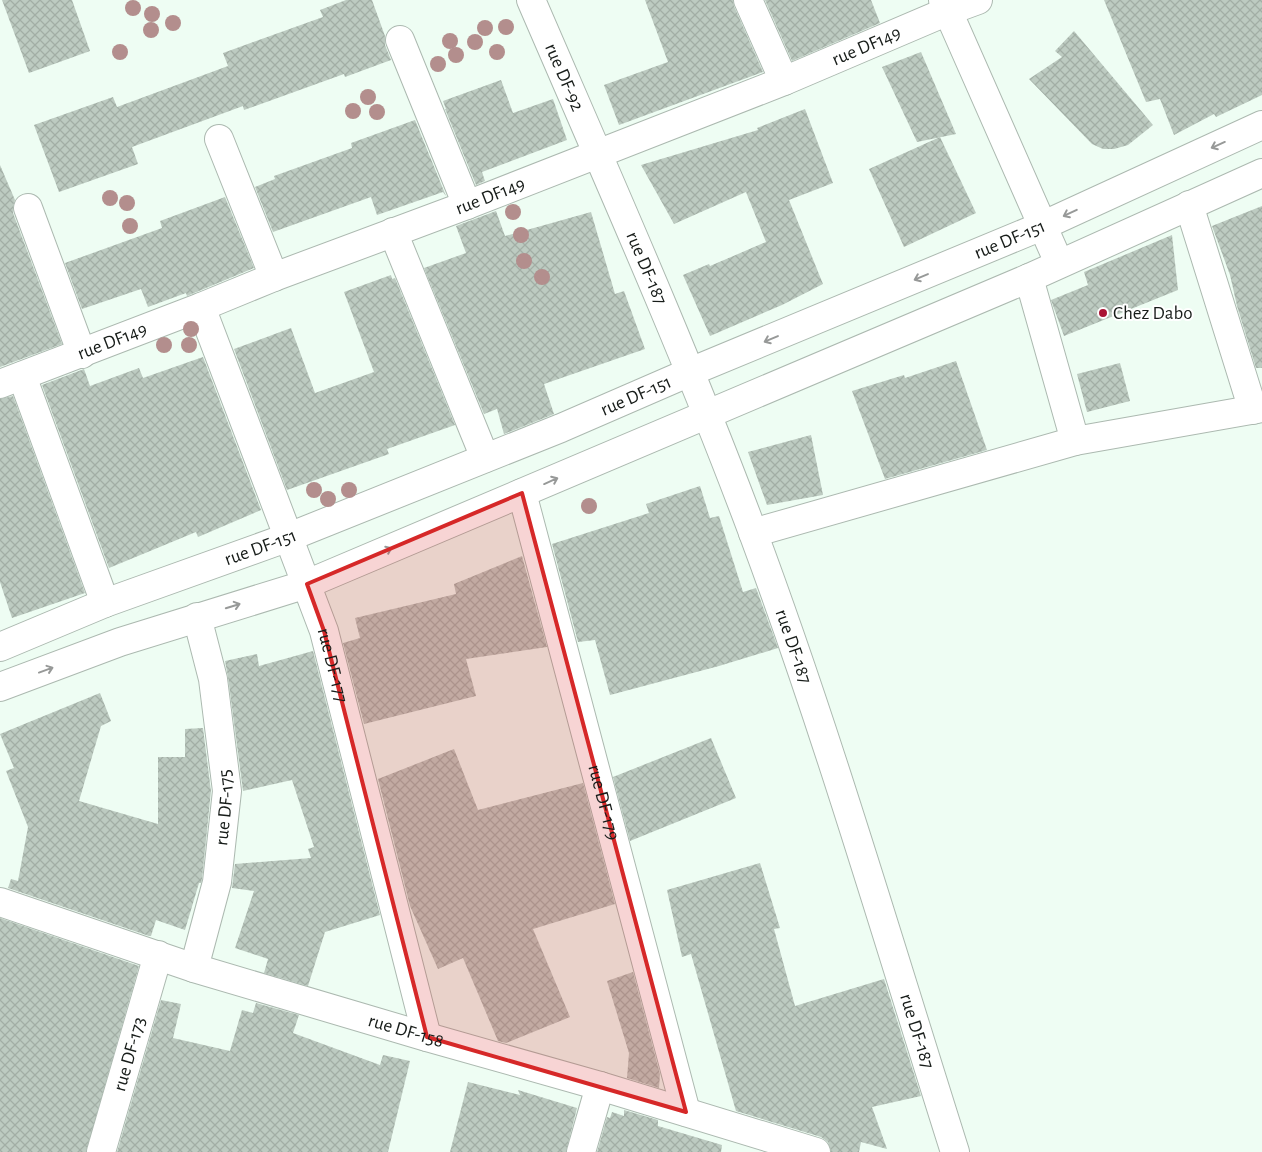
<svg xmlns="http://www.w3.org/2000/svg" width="1262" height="1152" font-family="'Alegreya Sans',sans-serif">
  <defs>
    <pattern id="building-cross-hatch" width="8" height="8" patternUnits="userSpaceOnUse" patternTransform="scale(1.25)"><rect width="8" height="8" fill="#bdcbc1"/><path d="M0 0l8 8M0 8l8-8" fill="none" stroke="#a2aea5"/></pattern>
  </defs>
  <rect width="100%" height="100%" fill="#eefdf3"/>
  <g fill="url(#building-cross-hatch)">
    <path d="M2,0H72L90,51L29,73Z"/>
    <path d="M346,0H372L385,36V45L391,60L345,77L344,74L244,110L243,106L132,147L138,164L59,192L34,125L113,97L117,107L228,66L223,53L323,17L320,10Z"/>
    <path d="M645,0H733L734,6L763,72L619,125L604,85L668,62Z"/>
    <path d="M765,0H871L880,23L792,61Z"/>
    <path d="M1104,0H1262V95L1216,117L1214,114L1174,135L1160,99L1146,102Z"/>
    <path d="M1074,31L1153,125L1128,145L1114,149H1103L1092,144L1029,79L1062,57L1055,51Z"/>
    <path d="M921,52L956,134L917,142L882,67Z"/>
    <path d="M501,80L513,113L553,99L567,140L482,172L485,181L476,185L445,109H446L443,101Z"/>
    <path d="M805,109L833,183L789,200L823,284L782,305L710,336L683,275L709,264L710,266L766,242L746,192L674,224L641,165L758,130L757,128Z"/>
    <path d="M415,120L446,196L443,192L377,215L371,197L273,232L255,187L275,179L274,176L352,148L351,143Z"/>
    <path d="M940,137L976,213L904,247L869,169Z"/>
    <path d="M0,165L15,200L13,206V213L62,344L0,367Z"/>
    <path d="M225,197L254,268L187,296L186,293L148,307L141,289L82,309L65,263L162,228L160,221Z"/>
    <path d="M1262,206V368H1256L1237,306L1230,275L1212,226Z"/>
    <path d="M496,211L505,236L591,212L615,294L624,291L645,349L544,384L554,414L504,434L497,409L484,414L424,268L466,253L456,226Z"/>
    <path d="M1172,235L1178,290L1064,336L1051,300L1088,285L1084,272Z"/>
    <path d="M391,275L392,279L395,278L455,425L387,449L389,454L287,490L234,349L291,328L315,393L374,372L344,292Z"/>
    <path d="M203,357L261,510L198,537L196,532L109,568L42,385L84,369L90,386L139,368L143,378Z"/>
    <path d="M956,361L987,450L885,479L852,391L904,375L905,378Z"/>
    <path d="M1120,363L1130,401L1087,412L1077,374Z"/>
    <path d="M13,396L85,593L12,618L0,582V399Z"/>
    <path d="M811,435L823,495L767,505L748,452Z"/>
    <path d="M700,486L710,518L719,516L743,592L756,588L778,648L719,666L610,695L595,640L578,642L552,544L649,513L646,504Z"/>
    <path d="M522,556L547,647L466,659L476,696L364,724L343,643L360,638L355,618L456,594L454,584Z"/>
    <path d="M313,651L380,915L325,932L308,986L264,973L268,959L235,948L254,891L232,888L235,864L311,858L308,849L314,847L292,780L243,791L228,677L225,661L257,654L259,666Z"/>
    <path d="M100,693L111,721L101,726L79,801L158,824V757H185V729L203,728L211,791L202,879L201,883H199L185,930L156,920L151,936H149L8,888L11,879L18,881L28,827L6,771L14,768L0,734Z"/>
    <path d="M711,738L736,798L630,841L613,777Z"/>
    <path d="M454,749L478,810L583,783L615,904L533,929L570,1017L506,1043L498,1041L463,958L438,969L410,906L378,779Z"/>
    <path d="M760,863L780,928L774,929L795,1006L884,979L921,1096L872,1107L887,1149L861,1142L859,1152H831L828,1142L821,1137L736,1111L691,954L682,957L667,890Z"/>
    <path d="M0,918L139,966L86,1152H0Z"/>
    <path d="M633,972L660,1074L659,1088L627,1078L629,1053L607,981Z"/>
    <path d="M161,1000L181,1004L173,1038L230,1051L242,1010L253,1013L256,1003L299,1015L293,1033L380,1065L383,1055L410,1061L388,1152H117Z"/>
    <path d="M468,1082L520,1095L518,1090L577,1108L566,1152H450Z"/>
    <path d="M624,1110L658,1120V1126L722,1145L721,1152H597L607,1117L610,1118L612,1112L624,1116Z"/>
  </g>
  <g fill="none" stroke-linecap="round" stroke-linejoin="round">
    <defs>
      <g id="street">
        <path id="s1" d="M531,0C607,176 685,351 752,530C828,734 889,944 955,1152"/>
        <path d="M748,0L784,81"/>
        <path d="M943,0L1059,263"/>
        <path d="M400,40L467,205"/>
        <path d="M219,139L274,277"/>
        <path d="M1189,205L1253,410"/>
        <path d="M28,208L82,354"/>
        <path d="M393,232L485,458"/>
        <path d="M1029,278L1075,441"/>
        <path id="s2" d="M201,307L324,631L427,1037"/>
        <path d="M22,376L105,603"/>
        <path id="s3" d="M0,384L201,307L274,277L467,205L784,81L948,11L978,0"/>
        <path id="s4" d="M522,493L686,1112"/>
        <path d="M753,533L1075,441L1262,408"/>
        <path id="s5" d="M0,647L105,603L289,537L561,428L690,372L1042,226L1262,125"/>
        <path d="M0,687L120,642L307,584L1029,278L1262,173"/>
        <path id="s6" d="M0,902L194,968L427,1037L600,1086L816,1152"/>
        <path id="s7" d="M194,968L217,882L227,791L213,679L197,617"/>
        <path id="s8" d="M101,1152L158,955"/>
        <path d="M581,1152L600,1086"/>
      </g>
    </defs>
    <use href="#street" stroke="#acb9b0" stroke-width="30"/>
    <use href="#street" stroke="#fff" stroke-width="28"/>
  </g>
  <g fill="#b38e8d">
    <circle cx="133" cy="8" r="8"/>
    <circle cx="152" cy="14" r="8"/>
    <circle cx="173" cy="23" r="8"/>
    <circle cx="506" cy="27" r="8"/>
    <circle cx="485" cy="28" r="8"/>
    <circle cx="151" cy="30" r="8"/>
    <circle cx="450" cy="41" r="8"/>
    <circle cx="475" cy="42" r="8"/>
    <circle cx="120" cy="52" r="8"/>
    <circle cx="497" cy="52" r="8"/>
    <circle cx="456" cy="55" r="8"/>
    <circle cx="438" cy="64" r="8"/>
    <circle cx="368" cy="97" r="8"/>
    <circle cx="353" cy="111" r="8"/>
    <circle cx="377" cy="112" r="8"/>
    <circle cx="110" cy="198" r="8"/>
    <circle cx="127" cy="203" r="8"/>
    <circle cx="513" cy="212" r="8"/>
    <circle cx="130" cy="226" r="8"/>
    <circle cx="521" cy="235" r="8"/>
    <circle cx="524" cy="261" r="8"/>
    <circle cx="542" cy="277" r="8"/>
    <circle cx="191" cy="329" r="8"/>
    <circle cx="164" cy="345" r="8"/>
    <circle cx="189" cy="345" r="8"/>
    <circle cx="314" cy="490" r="8"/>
    <circle cx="349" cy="490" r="8"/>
    <circle cx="328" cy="499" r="8"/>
    <circle cx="589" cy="506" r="8"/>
  </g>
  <defs><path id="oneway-shaft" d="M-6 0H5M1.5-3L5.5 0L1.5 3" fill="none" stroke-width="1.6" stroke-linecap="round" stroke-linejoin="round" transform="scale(1.25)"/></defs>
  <g stroke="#979998">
    <use href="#oneway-shaft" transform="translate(1218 145) rotate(156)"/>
    <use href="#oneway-shaft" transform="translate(1070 213) rotate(155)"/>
    <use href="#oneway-shaft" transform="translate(921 277) rotate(157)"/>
    <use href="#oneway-shaft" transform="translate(771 339) rotate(157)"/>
    <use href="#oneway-shaft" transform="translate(551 481) rotate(-24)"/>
    <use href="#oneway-shaft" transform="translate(385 551) rotate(-23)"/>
    <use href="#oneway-shaft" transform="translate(233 606) rotate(-17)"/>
    <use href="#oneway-shaft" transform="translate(46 670) rotate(-20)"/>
  </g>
  <path fill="#d62828" fill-opacity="0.2" stroke="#d62828" stroke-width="4" stroke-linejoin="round" d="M522,493L686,1112L427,1037L324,631L307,584Z"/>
  <circle fill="#aa1334" stroke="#fff" stroke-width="2" cx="1103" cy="313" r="5"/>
  <g text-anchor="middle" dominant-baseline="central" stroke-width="4" stroke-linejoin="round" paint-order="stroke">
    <g font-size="19" fill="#171c19" stroke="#fff">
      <text stroke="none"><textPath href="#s3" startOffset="930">rue DF149</textPath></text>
      <text stroke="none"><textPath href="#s1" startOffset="84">rue DF-92</textPath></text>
      <text stroke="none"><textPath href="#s3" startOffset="525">rue DF149</textPath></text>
      <text stroke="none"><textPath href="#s5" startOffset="1089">rue DF-151</textPath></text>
      <text stroke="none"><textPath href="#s1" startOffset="292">rue DF-187</textPath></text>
      <text stroke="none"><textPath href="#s3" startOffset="120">rue DF149</textPath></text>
      <text stroke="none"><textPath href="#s5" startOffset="684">rue DF-151</textPath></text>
      <text stroke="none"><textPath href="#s5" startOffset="279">rue DF-151</textPath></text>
      <text stroke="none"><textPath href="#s1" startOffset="698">rue DF-187</textPath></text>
      <text stroke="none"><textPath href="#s2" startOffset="382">rue DF-177</textPath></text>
      <text stroke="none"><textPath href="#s4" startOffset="320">rue DF-179</textPath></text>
      <text stroke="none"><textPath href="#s7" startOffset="164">rue DF-175</textPath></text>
      <text stroke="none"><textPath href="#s6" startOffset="426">rue DF-158</textPath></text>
      <text stroke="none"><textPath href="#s1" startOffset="1102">rue DF-187</textPath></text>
      <text stroke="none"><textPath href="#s8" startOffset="102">rue DF-173</textPath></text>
    </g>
    <g font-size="19" fill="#171c19" stroke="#fff" text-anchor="start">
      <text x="1113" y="313">Chez Dabo</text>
    </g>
  </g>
</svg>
